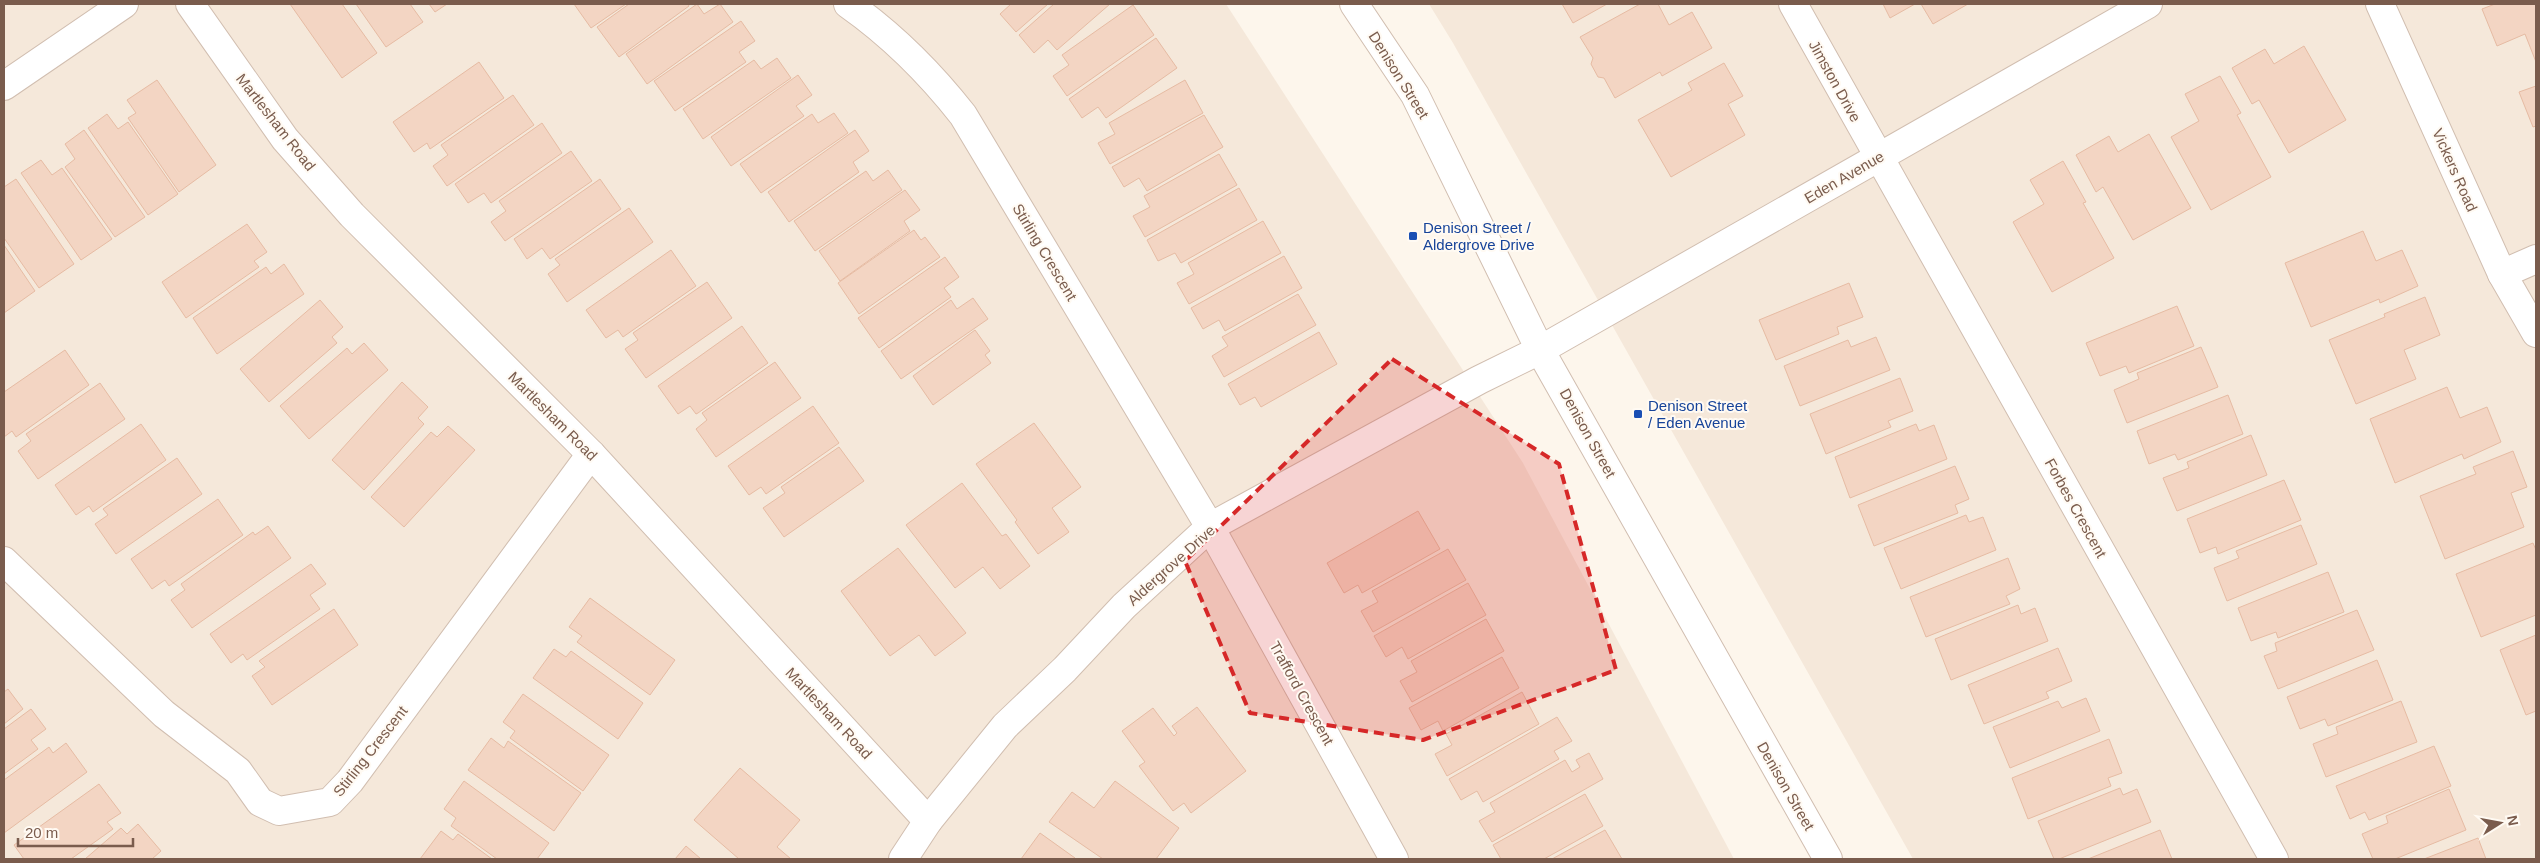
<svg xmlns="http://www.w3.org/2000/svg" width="2540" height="863" font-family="Arial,sans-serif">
  <rect width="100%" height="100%" fill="#fdf6ec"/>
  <g fill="#f5e8da">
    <path d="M4,4H1226L1523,463L1734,859H4Z"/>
    <path d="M1429,4H2536V859H1913L1453,43Z"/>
  </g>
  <g fill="#f3d5c3" stroke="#e6bba3">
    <path d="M290,4H342L377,53L342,78Z"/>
    <path d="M356,4H410L423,22L386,47Z"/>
    <path d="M429,4H447L435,12Z"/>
    <path d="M574,4H626L591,28Z"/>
    <path d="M629,4H688L689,6L619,57L597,27Z"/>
    <path d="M697,4L704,14L720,4L733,22L647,84L626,54Z"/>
    <path d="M1011,4H1048L1016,32L1000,14Z"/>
    <path d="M1054,4H1110L1057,50L1048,40L1034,53L1019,35Z"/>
    <path d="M1562,4H1607L1573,23Z"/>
    <path d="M1640,4H1658L1669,25L1692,12L1712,48L1662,76L1660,72L1615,98L1604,78L1598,77L1591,64L1593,58L1580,37Z"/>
    <path d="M1883,4H1915L1890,18Z"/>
    <path d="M1921,4H1968L1933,24Z"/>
    <path d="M2495,4H2536V62L2525,34L2497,46L2482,9Z"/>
    <path d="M1133,5L1154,35L1067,96L1053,76L1069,65L1062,55Z"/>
    <path d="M741,21L755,41L739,52L746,62L675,111L654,81Z"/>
    <path d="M1156,38L1177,68L1106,118L1098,107L1082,118L1069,99Z"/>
    <path d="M2304,46L2346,120L2289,153L2259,100L2252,104L2232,68L2265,49L2274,64Z"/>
    <path d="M777,58L791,78L703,139L683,109L754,60L761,69Z"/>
    <path d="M479,62L504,98L430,149L427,143L414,152L393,122Z"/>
    <path d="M1724,63L1743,96L1728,104L1745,135L1671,177L1638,120L1692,90L1688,83Z"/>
    <path d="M798,75L812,95L796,106L804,116L731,166L711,137Z"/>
    <path d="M2220,76L2241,113L2237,115L2271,177L2211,210L2171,137L2199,121L2185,94Z"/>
    <path d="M157,80L216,165L179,192L128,118L136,113L127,100Z"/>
    <path d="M1185,80L1203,113L1110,164L1098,143L1115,134L1109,123Z"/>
    <path d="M2536,86V126L2533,127L2519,92Z"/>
    <path d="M513,95L534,125L447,186L433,166L448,155L441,145Z"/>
    <path d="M834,113L848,133L761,193L740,164L812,114L818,123Z"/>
    <path d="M107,114L118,129L128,122L178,194L148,215L88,128Z"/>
    <path d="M1204,115L1223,147L1147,191L1139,178L1124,187L1112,167Z"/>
    <path d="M542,123L562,153L491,203L484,193L468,203L455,184Z"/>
    <path d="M84,130L145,217L115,237L65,167L75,159L65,144Z"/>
    <path d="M855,130L869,151L853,162L859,172L789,222L768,192Z"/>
    <path d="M2149,134L2191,208L2133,240L2103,187L2096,192L2076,155L2109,136L2118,152Z"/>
    <path d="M571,151L592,181L505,241L491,222L506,211L499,201Z"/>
    <path d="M1219,154L1237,185L1145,237L1133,216L1150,207L1144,196Z"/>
    <path d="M41,160L52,175L62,168L112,239L81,260L21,173Z"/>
    <path d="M2063,161L2086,202L2083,203L2114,258L2052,292L2013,222L2044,204L2030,180Z"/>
    <path d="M888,170L902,190L815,251L794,221L866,171L873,181Z"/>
    <path d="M16,179L74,264L39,288L4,238V187Z"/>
    <path d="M600,179L621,209L550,259L542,248L527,259L514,239Z"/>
    <path d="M1239,188L1257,220L1181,263L1175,253L1158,261L1147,240Z"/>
    <path d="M905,190L920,210L904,221L910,231L840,281L819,251Z"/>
    <path d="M629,208L653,242L567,302L548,274L560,265L555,259Z"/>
    <path d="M1263,221L1281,253L1189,304L1177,283L1194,274L1188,263Z"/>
    <path d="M247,224L267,252L254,261L259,267L186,318L162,282Z"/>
    <path d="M914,230L921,240L925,237L940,257L859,314L838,283Z"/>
    <path d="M2363,231L2376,261L2402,250L2418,286L2380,303L2379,299L2311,327L2285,263Z"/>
    <path d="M4,245L35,291L4,313Z"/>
    <path d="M671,250L696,286L623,337L618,330L606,338L586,310Z"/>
    <path d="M1284,256L1302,288L1225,331L1219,320L1203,329L1191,308Z"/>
    <path d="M945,257L959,277L944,288L951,297L879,348L858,318Z"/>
    <path d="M284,264L304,294L217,354L193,318L266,267L271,274Z"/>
    <path d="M707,282L732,318L646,378L625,349L638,340L633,333Z"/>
    <path d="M1849,283L1863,317L1837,327L1839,334L1776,360L1759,320Z"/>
    <path d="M1298,294L1316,325L1224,377L1212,356L1228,346L1222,337Z"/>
    <path d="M2425,297L2440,335L2404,350L2416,379L2356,404L2329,340L2385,317L2384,314Z"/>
    <path d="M973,298L988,319L901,379L881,351L951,300L957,309Z"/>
    <path d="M320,300L343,327L332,337L337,343L269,402L240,369Z"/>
    <path d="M2177,306L2194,346L2129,373L2126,366L2100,376L2086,343Z"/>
    <path d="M742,326L768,363L698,413L696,414L690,406L678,414L658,386Z"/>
    <path d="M975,330L990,351L985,355L991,363L933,405L913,376Z"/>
    <path d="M1319,332L1337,364L1261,407L1255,397L1240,405L1228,384Z"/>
    <path d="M1876,337L1890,370L1800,406L1784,366L1848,340L1851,347Z"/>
    <path d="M364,343L388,370L309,439L280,406L347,348L352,354Z"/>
    <path d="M2201,347L2218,387L2127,423L2114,390L2139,379L2137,373Z"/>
    <path d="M65,350L89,385L16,437L12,431L4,437V392Z"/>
    <path d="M775,362L801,398L716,457L696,429L707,420L702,413Z"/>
    <path d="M1900,378L1913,411L1888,421L1891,427L1826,454L1810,414Z"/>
    <path d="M402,382L428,407L418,418L424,424L364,490L332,460Z"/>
    <path d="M100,383L125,419L38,479L18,451L31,441L26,434Z"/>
    <path d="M2447,387L2460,418L2487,407L2501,442L2464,459L2462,454L2395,483L2370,419Z"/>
    <path d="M2228,395L2243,434L2178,460L2175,454L2149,464L2137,431Z"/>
    <path d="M813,406L839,443L766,494L761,487L749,495L728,466Z"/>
    <path d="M1034,423L1081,487L1052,508L1069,532L1038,554L1015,522L1017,520L976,464Z"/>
    <path d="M141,424L166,460L93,512L89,506L76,515L55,485Z"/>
    <path d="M1916,424L1919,431L1934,425L1947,459L1850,498L1835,457Z"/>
    <path d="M448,426L475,450L404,527L371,497L431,432L437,437Z"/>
    <path d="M2251,435L2267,475L2177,511L2163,478L2189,468L2187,462Z"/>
    <path d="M839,447L864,481L784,537L763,508L785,493L781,487Z"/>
    <path d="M2513,451L2527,487L2511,493L2524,527L2445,559L2420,496L2476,474L2473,467Z"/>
    <path d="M177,458L202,494L116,554L95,524L108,515L103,509Z"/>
    <path d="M1955,466L1969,499L1955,505L1958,513L1874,546L1858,505Z"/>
    <path d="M2284,480L2301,520L2218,554L2216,547L2200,553L2187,519Z"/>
    <path d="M962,483L1002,536L1006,534L1030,566L1000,589L983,567L955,588L906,525Z"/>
    <path d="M218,499L243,535L169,586L165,580L152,589L131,559Z"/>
    <path d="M1418,511L1440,549L1362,593L1358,585L1344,593L1327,563Z"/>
    <path d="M1966,515L1969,522L1983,517L1996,550L1901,589L1884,548Z"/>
    <path d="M2301,525L2317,564L2227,601L2214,568L2239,558L2236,551Z"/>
    <path d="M268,526L291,558L192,628L171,600L185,590L181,584L253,532L255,535Z"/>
    <path d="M2533,543L2536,550V615L2481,637L2456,574Z"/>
    <path d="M898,548L966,633L935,656L919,635L890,656L841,591Z"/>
    <path d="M1448,549L1466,580L1373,632L1361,611L1378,602L1372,591Z"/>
    <path d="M2008,558L2020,589L2006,596L2010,604L1926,637L1910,597Z"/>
    <path d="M311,564L326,584L310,595L320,609L247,660L243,654L231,663L210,634Z"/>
    <path d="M2328,572L2344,612L2278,638L2276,632L2251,641L2238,608Z"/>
    <path d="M1468,583L1486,615L1408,659L1402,647L1386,657L1374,636Z"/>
    <path d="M590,598L675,660L650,695L577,642L582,636L569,627Z"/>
    <path d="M2018,605L2021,614L2035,608L2048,641L1951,680L1935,639Z"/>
    <path d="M334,609L358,645L272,705L252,676L265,667L259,661Z"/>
    <path d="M2357,610L2374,650L2278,689L2264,656L2277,651L2275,643Z"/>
    <path d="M1486,619L1504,651L1412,702L1400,681L1417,672L1411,661Z"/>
    <path d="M2536,635V711L2526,715L2500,650Z"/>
    <path d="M2058,648L2072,681L2046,692L2049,698L1984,724L1968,685Z"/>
    <path d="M554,649L566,657L571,651L643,703L618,739L533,678Z"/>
    <path d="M1502,657L1519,688L1443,731L1438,721L1421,730L1409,708Z"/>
    <path d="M2377,660L2393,700L2328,726L2325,719L2300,729L2287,697Z"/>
    <path d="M8,689L23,709L4,724V692Z"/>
    <path d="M1522,692L1539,724L1447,776L1435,754L1452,745L1446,734Z"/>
    <path d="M523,694L609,755L583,791L510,738L515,731L503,722Z"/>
    <path d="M2086,698L2100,731L2010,768L1993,727L2058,701L2062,708Z"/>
    <path d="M2401,701L2417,742L2326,777L2313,744L2338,734L2336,727Z"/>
    <path d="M1197,707L1246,771L1191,813L1184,803L1173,811L1139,766L1145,762L1122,731L1153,708L1174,736L1177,733L1172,726Z"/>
    <path d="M31,709L46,729L31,740L38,749L4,774V729Z"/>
    <path d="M1557,717L1572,741L1554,751L1559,759L1483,802L1477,791L1461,800L1449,779Z"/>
    <path d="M491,738L504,748L508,741L581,793L554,831L468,770Z"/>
    <path d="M2109,739L2122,773L2108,778L2111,786L2028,819L2012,778Z"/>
    <path d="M66,743L87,772L4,833V780L49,747L53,753Z"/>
    <path d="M2434,746L2451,786L2369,820L2365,812L2350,819L2336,786Z"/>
    <path d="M1589,753L1603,779L1492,842L1479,821L1495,812L1490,803L1565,760L1572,772L1580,767L1576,760Z"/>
    <path d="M740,768L800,820L777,847L791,859H739L694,820Z"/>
    <path d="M464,781L549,843L537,859H497L451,826L456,818L444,809Z"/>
    <path d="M1115,781L1179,828L1156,859H1103L1049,822L1072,792L1094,808Z"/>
    <path d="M99,784L121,813L107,822L113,829L71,859H24L14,845Z"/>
    <path d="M2120,788L2123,795L2137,789L2151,822L2059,859H2054L2038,821Z"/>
    <path d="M2449,789L2466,830L2395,859H2373L2362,834L2388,823L2386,816Z"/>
    <path d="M1585,794L1603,826L1544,859H1501L1493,845Z"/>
    <path d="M138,824L161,851L152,859H85L121,828L127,834Z"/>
    <path d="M1605,830L1622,859H1552Z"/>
    <path d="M2160,830L2172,859H2088Z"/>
    <path d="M441,831L453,840L458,834L492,859H420Z"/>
    <path d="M1040,833L1075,858L1073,859H1021Z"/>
    <path d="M2478,838L2486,859H2424Z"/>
    <path d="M686,846L701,859H675Z"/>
  </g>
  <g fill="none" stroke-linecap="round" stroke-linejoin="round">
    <defs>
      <g id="minor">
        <path d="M190,4L285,139L352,215L591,454L928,821"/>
        <path d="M848,4C892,35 930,73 963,115L1210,527L1394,859"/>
        <path d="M1793,4L2274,859"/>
        <path d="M2380,4L2502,274L2536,333"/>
        <path d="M4,86L124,4"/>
        <path d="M2502,274L2536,259"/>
        <path d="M4,561L164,714L238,771L260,802L279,811L330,802L350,781L591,454"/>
      </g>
      <g id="tertiary">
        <path d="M1354,4L1415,95L1540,350L1828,859"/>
        <path d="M903,859L928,821L1005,726L1065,669L1124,606L1210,527L1479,380L1540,350L2148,4"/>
      </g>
    </defs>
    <use href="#minor" stroke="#d1beb0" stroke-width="30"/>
    <use href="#tertiary" stroke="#d1beb0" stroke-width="30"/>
    <use href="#minor" stroke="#fff" stroke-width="28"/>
    <use href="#tertiary" stroke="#fff" stroke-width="28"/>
  </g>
  <path fill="#d62828" fill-opacity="0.2" stroke="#d62828" stroke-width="4" stroke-dasharray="10 6" stroke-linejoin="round" d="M1392,359L1559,464L1616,670L1423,740L1250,713L1185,561Z"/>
  <g fill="#1a4fb4" stroke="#fffaf3" stroke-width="2">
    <rect x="1408" y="231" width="10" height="10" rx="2.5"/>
    <rect x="1633" y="409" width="10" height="10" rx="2.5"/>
  </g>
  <g text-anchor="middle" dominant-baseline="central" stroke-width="4" stroke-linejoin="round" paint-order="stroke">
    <g font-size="15" fill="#7a5c4d" stroke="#fffaf3">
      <text transform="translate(1399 75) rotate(58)">Denison Street</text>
      <text transform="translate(1835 81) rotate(61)">Jimston Drive</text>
      <text transform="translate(276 122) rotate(52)">Martlesham Road</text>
      <text transform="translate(2455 170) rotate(66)">Vickers Road</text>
      <text transform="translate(1844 177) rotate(-30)">Eden Avenue</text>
      <text transform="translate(1045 252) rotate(59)">Stirling Crescent</text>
      <text transform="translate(553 416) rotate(45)">Martlesham Road</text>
      <text transform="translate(1588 433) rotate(61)">Denison Street</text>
      <text transform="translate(2076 508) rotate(61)">Forbes Crescent</text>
      <text transform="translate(1171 565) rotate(-42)">Aldergrove Drive</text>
      <text transform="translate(1302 693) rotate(61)">Trafford Crescent</text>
      <text transform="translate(829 713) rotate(47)">Martlesham Road</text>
      <text transform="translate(370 751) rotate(-52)">Stirling Crescent</text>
      <text transform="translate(1786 786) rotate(60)">Denison Street</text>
    </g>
    <g font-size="15" fill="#164399" stroke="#fffaf3" text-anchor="start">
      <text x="1423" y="227">Denison Street /<tspan x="1423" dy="17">Aldergrove Drive</tspan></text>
      <text x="1648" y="405">Denison Street<tspan x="1648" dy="17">/ Eden Avenue</tspan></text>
    </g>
  </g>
  <rect width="2540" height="863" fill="none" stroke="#7a5c4d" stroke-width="10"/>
  <g transform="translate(2500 823) rotate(79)" stroke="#fffaf3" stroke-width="4" paint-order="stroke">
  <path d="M0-4L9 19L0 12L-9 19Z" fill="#7a5c4d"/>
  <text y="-8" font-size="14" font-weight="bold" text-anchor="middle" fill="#7a5c4d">N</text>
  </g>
  <path d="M18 838v8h115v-8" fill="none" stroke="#7a5c4d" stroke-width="2.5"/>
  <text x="25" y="838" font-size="15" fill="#7a5c4d" stroke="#fffaf3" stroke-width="4" paint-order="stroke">20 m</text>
</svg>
